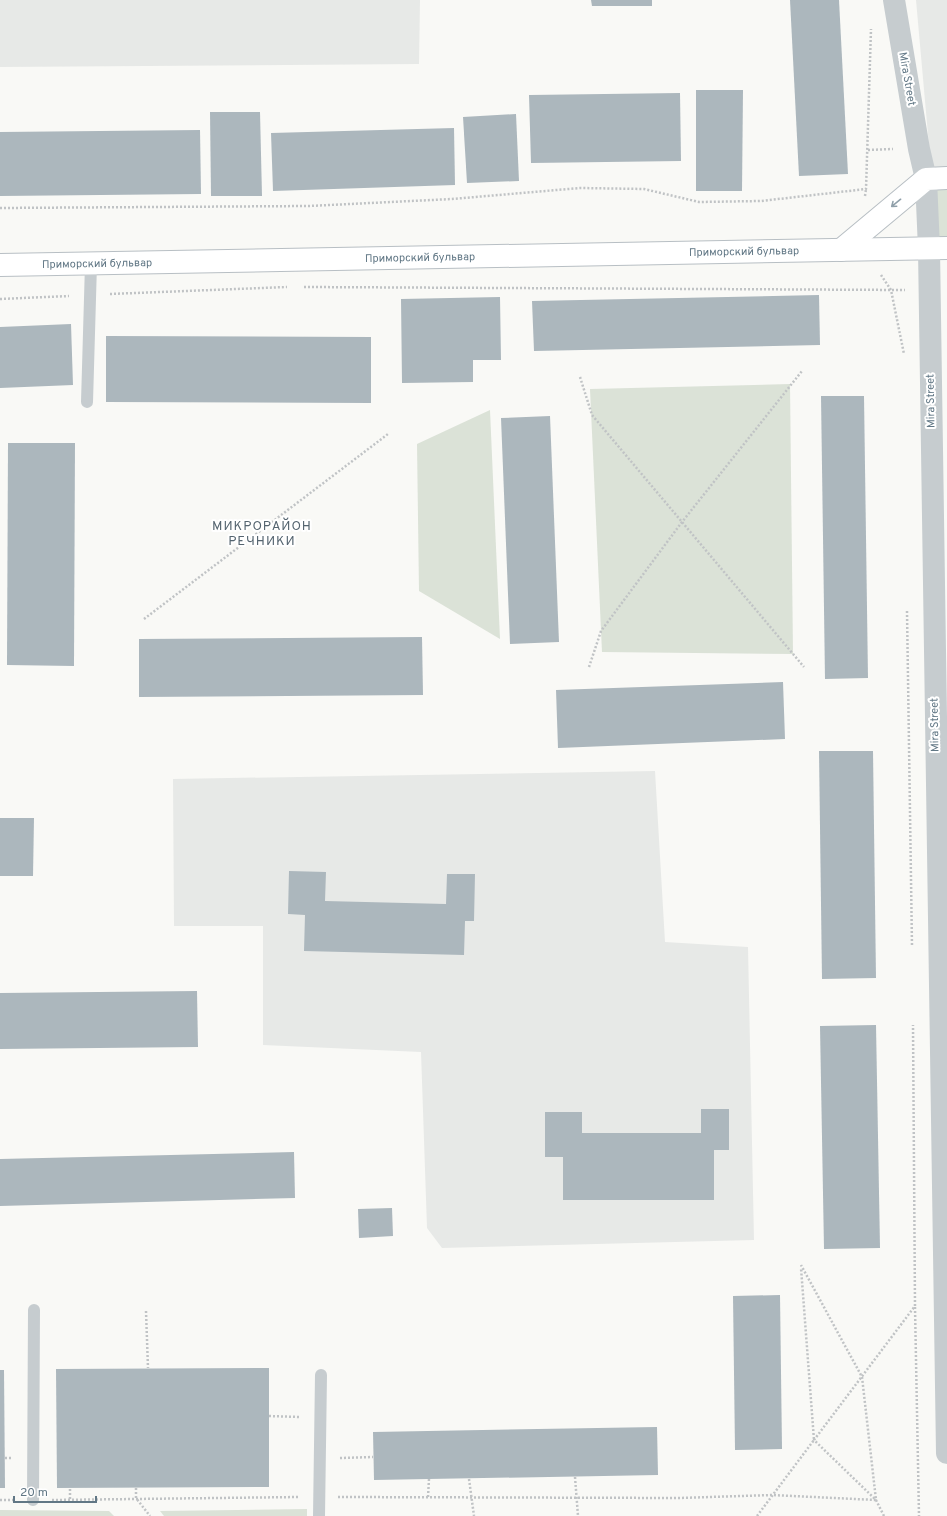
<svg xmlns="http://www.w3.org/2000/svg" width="947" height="1516" font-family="Overpass,sans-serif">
  <rect width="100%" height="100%" fill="#f9f9f6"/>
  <g fill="#e7e9e7">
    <path d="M0,0H420L419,64L0,67Z"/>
    <path d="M916,0H947V168H931Z"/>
    <path d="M655,771L665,942L748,947L754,1240L442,1248L427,1228L421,1052L263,1045V926H174L173,779Z"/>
  </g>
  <g fill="#dbe2d7">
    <path d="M947,178V248L929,249L926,179Z"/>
    <path d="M790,384L793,654L602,652L590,389Z"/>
    <path d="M490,410L500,639L419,591L417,444Z"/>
    <path d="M307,1509V1516H164L160,1511Z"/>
    <path d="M0,1510L109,1511L114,1516H0Z"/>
  </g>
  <g fill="#acb7bd">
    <path d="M591,0H652V6H592Z"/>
    <path d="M790,0H839L848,174L799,176Z"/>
    <path d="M696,90H743L742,191H696Z"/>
    <path d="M680,93L681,161L531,163L529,95Z"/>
    <path d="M210,112H260L262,196H211Z"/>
    <path d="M516,114L519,181L467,183L463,117Z"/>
    <path d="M454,128L455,185L273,191L271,133Z"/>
    <path d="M200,130L201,194L0,196V132Z"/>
    <path d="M819,295L820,345L534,351L532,301Z"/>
    <path d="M500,297L501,360H473V382L402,383L401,299Z"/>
    <path d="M71,324L73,385L0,388V327Z"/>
    <path d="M106,336L371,337V403L106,402Z"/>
    <path d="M821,396H864L868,678L825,679Z"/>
    <path d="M550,416L559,642L510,644L501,418Z"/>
    <path d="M8,443H75L74,666L7,665Z"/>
    <path d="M422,637L423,695L139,697V639Z"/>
    <path d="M783,682L785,739L558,748L556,690Z"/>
    <path d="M819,751H873L876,978L822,979Z"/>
    <path d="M0,818H34L33,876H0Z"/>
    <path d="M289,871L326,872L325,901L446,904L447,874H475L474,921H465L464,955L304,951L305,915L288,914Z"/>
    <path d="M197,991L198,1047L0,1049V993Z"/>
    <path d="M876,1025L880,1248L824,1249L820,1026Z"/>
    <path d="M701,1109H729V1150H714V1200H563V1157H545V1112H582V1133H701Z"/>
    <path d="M294,1152L295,1198L0,1206V1159Z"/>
    <path d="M392,1208L393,1236L359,1238L358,1209Z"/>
    <path d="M780,1295L782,1449L735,1450L733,1296Z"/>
    <path d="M269,1368V1487L57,1488L56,1369Z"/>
    <path d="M0,1370H4L5,1488H0Z"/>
    <path d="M657,1427L658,1475L374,1480L373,1432Z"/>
  </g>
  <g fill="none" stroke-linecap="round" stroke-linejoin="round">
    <defs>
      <g id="secondary">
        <path d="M841,250L926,179L947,178"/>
        <path d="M0,265L947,248"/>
      </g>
    </defs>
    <use href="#secondary" stroke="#b8bfc4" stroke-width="24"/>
    <g stroke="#c0c3c5" stroke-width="2.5" stroke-dasharray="2 2" stroke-linecap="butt">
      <path d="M868,150L893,149"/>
      <path d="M865,196L866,189"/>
      <path d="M0,208L309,206L452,199L580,188L644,189L699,202L761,201L866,189L871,29"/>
      <path d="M881,275L891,290L904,354"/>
      <path d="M304,287L905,290"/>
      <path d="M110,294L287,287"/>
      <path d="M0,299L69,296"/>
      <path d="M580,377L592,415L804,667"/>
      <path d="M907,611L912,946"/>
      <path d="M144,619L388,434"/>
      <path d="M589,667L601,631L682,522L802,371"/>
      <path d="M915,1307L919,1516"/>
      <path d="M146,1311L148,1368"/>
      <path d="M269,1416L300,1417"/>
      <path d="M5,1458H13"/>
      <path d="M340,1458L373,1457"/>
      <path d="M575,1477L578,1516"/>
      <path d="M469,1479L474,1516"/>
      <path d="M136,1488V1498L150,1516"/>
      <path d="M338,1497L679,1498L772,1495L876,1500L862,1377L801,1265"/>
      <path d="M428,1497L429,1479"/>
      <path d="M70,1499V1488"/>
      <path d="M0,1500H13"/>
      <path d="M52,1500L299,1497"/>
      <path d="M757,1516L814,1440L801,1268"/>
      <path d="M884,1516L876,1500L814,1440L915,1306L913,1025"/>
    </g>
    <g stroke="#c6cccf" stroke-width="12">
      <path d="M87,402L91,264"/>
      <path d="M33,1500L34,1310"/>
      <path d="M319,1516L321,1375"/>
    </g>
    <path stroke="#c6cccf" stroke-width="22" d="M894,0L919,149L926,179L929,249L947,1453"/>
    <use href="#secondary" stroke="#fff" stroke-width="22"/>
  </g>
  <defs><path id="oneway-shaft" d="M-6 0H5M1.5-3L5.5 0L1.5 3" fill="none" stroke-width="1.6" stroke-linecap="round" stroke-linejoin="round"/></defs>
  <use stroke="#90a0aa" href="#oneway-shaft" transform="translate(896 203) rotate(141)"/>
  <g text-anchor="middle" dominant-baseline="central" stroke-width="4" stroke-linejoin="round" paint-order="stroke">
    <g font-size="11" fill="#617785" stroke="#fff">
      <text transform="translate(907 79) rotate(80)">Mira Street</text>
      <text transform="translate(744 252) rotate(-1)">Приморский бульвар</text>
      <text transform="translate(420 258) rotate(-1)">Приморский бульвар</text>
      <text transform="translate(97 264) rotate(-1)">Приморский бульвар</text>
      <text transform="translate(931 401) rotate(-91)">Mira Street</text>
      <text transform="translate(935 725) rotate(-91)">Mira Street</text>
    </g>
    <g font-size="13" letter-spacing="1" fill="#54646f" stroke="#fff">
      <text x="262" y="527">МИКРОРАЙОН<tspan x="262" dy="15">РЕЧНИКИ</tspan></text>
    </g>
  </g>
  <path d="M14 1496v6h82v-6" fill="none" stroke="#617785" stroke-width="2"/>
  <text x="20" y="1496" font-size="12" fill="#617785" stroke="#ffffff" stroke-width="3" paint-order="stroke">20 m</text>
</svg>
